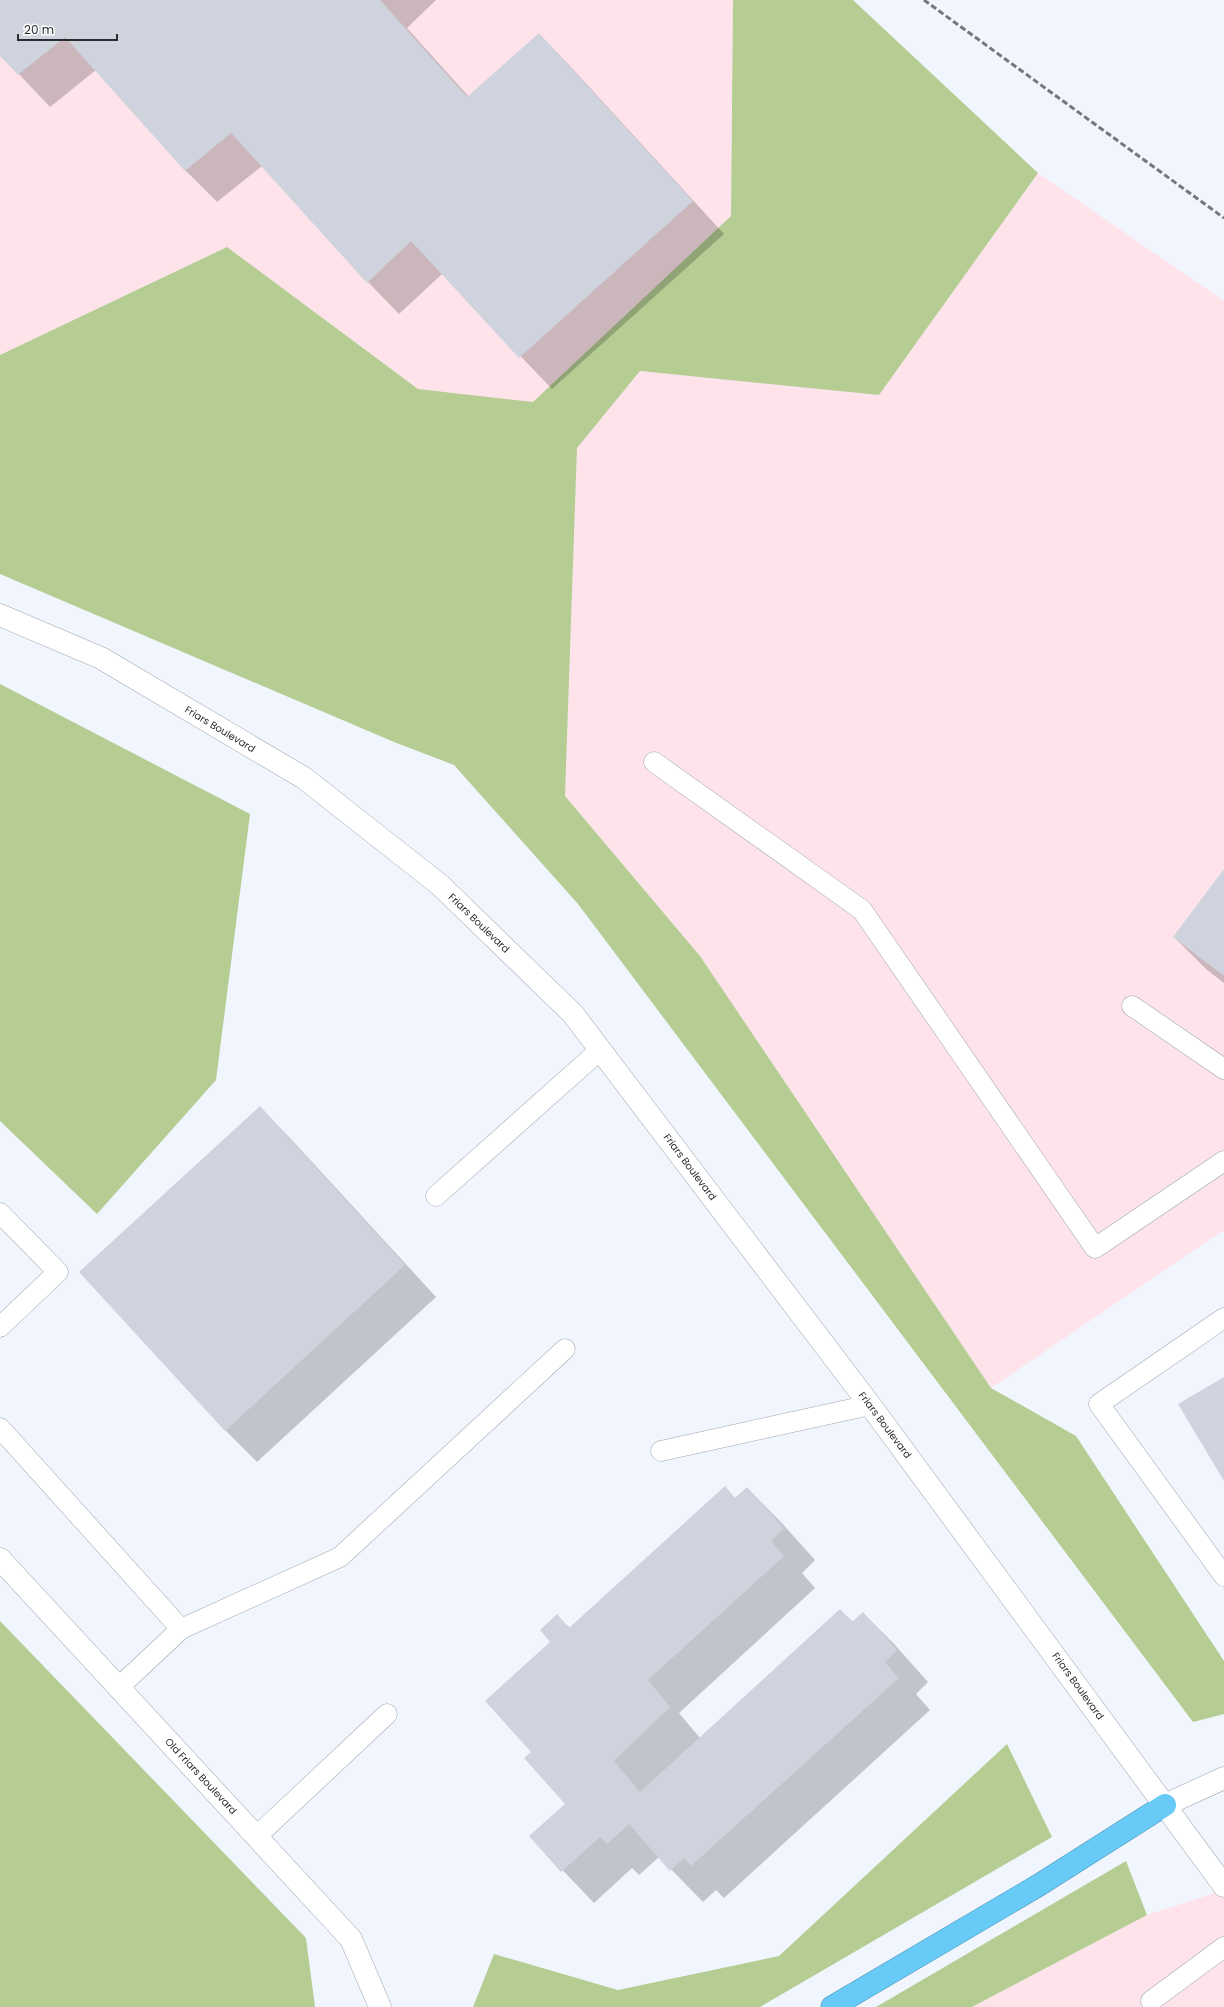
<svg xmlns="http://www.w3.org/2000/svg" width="1224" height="2007" font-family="Poppins,sans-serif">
  <rect width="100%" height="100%" fill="#f1f6fe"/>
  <g fill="#fee4ea">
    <path d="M0,0H733L731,216L533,403L418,389L227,247L0,355Z"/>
    <path d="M1038,173L1224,301V1230L991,1388L700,956L565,796L577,448L640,371L879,395Z"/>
    <path d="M1224,1890V2007H972L1147,1915Z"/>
  </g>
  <g fill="#b5cc93">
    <path d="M733,0H853L1038,173L879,395L640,371L577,448L565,796L700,956L991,1388L1076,1436L1224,1661V1714L1193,1722L578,904L454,765L394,742L0,574V355L227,247L418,389L533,402L731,216Z"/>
    <path d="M0,684L250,814L216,1080L97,1214L0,1121Z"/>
    <path d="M0,1621L306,1938L315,2007H0Z"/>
    <path d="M1007,1744L1052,1837L760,2007H473L494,1954L618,1990L779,1956Z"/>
    <path d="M1126,1861L1147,1915L972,2007H876Z"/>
  </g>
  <g fill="#0003">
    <path d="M0,0H436L407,28L469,97L539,34L570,66L724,234L552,389L442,274L399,314L368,282L262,166L217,202L186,171L96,70L50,107L0,54Z"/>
    <path d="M1224,871V983L1206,969L1174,937Z"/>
    <path d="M260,1108L291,1139L436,1297L257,1462L225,1430Z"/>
    <path d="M725,1488L736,1499L747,1488L779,1520L815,1560L802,1573L815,1588L679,1713L700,1738L840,1610L853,1622L863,1613L895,1645L928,1682L916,1694L930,1710L724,1898L716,1890L703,1902L659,1857L639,1875L632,1868L594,1903L530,1836L566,1804L532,1752L557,1616L570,1628Z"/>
  </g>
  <g fill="#ced3dd">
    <path d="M0,0H380L467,97L539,33L693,201L519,358L411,241L367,283L231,133L185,171L65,37L18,75L0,56Z"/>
    <path d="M1224,869V976L1173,937Z"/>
    <path d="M260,1106L405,1265L225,1431L79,1272Z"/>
    <path d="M1224,1377V1481L1178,1404Z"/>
    <path d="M725,1486L735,1498L747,1487L784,1528L771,1541L784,1556L648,1680L670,1707L614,1761L640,1792L840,1609L852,1622L863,1612L897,1650L885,1662L899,1678L691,1866L684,1858L670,1871L629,1824L607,1844L600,1837L561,1872L529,1836L565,1804L524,1758L531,1752L485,1701L550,1642L540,1630L557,1614L569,1628Z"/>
  </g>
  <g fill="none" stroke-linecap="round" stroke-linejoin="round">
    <defs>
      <g id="service">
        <path d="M654,762L862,910L1095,1248L1224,1161"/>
        <path d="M1132,1006L1224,1069"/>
        <path d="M436,1196L600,1050"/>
        <path d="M0,1213L58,1272L0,1327"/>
        <path d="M1224,1318L1099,1404L1224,1576"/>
        <path d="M0,1428L181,1629"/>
        <path d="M661,1451L870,1405"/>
        <path d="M119,1687L181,1629L340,1557L565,1349"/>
        <path d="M257,1836L387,1714"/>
        <path d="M1151,2001L1224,1947"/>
      </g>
      <path id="minor" d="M0,1559L351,1939L380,2007"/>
      <g id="secondary">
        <path d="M0,615L101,658L304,778L440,885L573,1014L870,1405L1224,1886"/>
        <path d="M1165,1805L1224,1778"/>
      </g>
      <path id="motorway" d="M832,2007L1039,1885L1165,1805"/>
    </defs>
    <use href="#service" stroke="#9fa5ae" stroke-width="21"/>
    <use href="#minor" stroke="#9fa5ae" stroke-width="23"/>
    <use href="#secondary" stroke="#9fa5ae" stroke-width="23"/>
    <use href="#motorway" stroke="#5293b1" stroke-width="23"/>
    <use href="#service" stroke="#fff" stroke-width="20"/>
    <use href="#minor" stroke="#fff" stroke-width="22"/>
    <use href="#secondary" stroke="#fff" stroke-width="22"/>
    <use href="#motorway" stroke="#67caf7" stroke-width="22"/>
    <path stroke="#74777c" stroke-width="3" stroke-dasharray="6 3" stroke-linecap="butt" d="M924,0L1224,218"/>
  </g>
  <g text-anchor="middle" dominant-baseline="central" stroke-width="4" stroke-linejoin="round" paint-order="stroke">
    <g font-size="10" fill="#2a2d30" stroke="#fff">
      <text transform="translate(220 729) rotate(31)">Friars Boulevard</text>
      <text transform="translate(479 923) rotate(44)">Friars Boulevard</text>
      <text transform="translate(690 1167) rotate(53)">Friars Boulevard</text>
      <text transform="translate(885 1425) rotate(53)">Friars Boulevard</text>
      <text transform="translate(1078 1686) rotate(54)">Friars Boulevard</text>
      <text transform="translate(201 1776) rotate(47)">Old Friars Boulevard</text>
    </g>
  </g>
  <path d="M18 34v6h99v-6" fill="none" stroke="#2a2d30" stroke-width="2"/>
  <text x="24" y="34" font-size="12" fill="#2a2d30" stroke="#ffffff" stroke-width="3" paint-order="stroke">20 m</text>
</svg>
